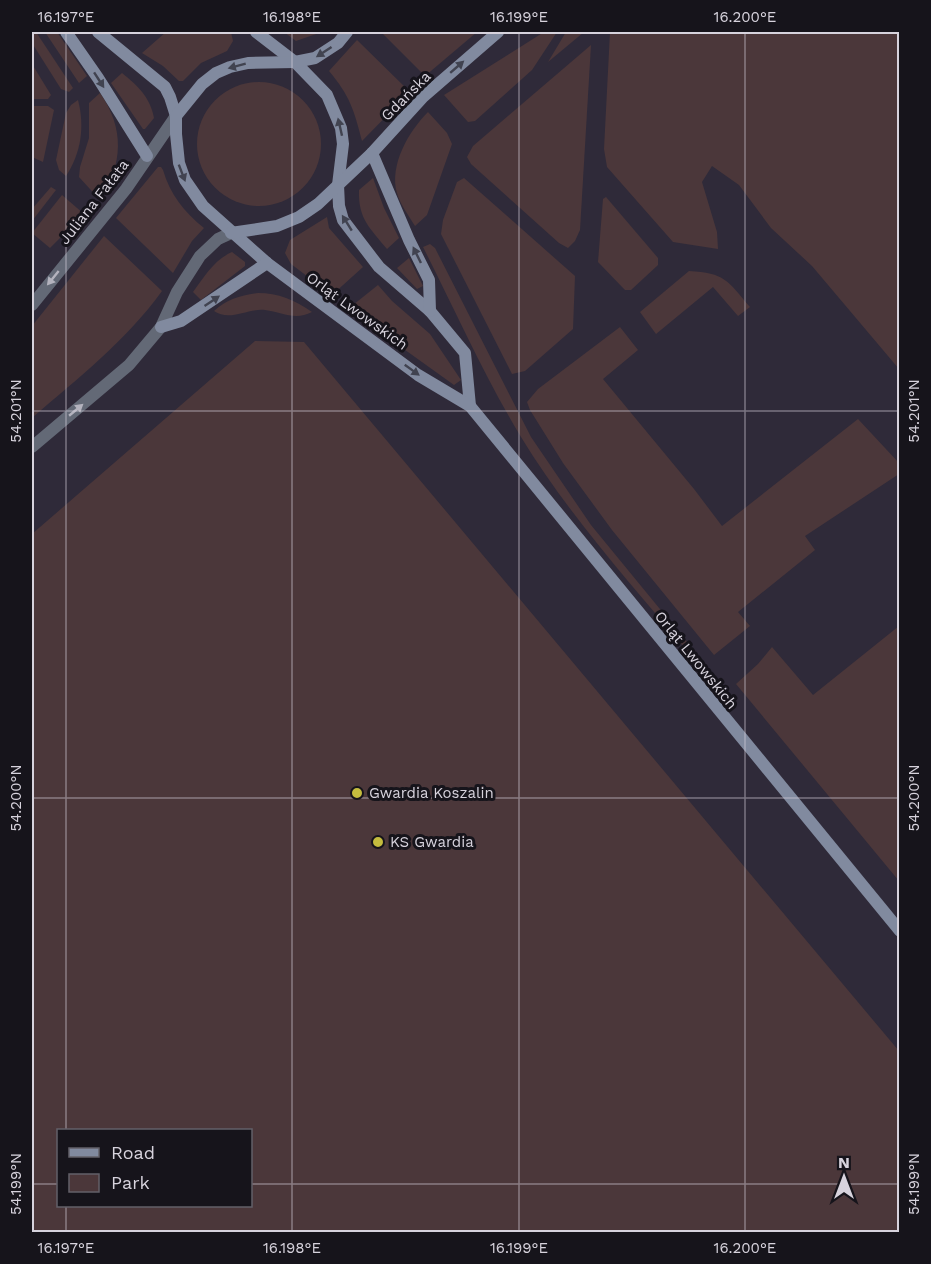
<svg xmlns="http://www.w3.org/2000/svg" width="931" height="1264" font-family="'Work Sans',sans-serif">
  <rect width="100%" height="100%" fill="#2f2a39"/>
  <g fill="#4b373a" fill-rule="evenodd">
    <path d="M32,32H36L73,88L69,92L61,89L32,43Z"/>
    <path d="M45,32H57L87,76L79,83Z"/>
    <path d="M166,32H231L233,41L227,51L201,63L183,81H179L163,66L142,53Z"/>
    <path d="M284,32H322L296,41Z"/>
    <path d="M381,32H477L425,76Z"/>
    <path d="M544,32H557L532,70L475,121L468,122L444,95Z"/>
    <path d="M566,32H584L548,62Z"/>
    <path d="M610,32H899V369L812,266L771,228L739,185L712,166L702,182L717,232L718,249L673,242L607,167L604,149Z"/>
    <path d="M357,40L410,92L362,141C354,110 350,96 329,71Z"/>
    <path d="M591,45L580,230L575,241L568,248L559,243L471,164L467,157L473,146Z"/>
    <path d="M32,64L51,95L48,99H32Z"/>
    <path d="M122,73C138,86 150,97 154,118L145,129H143L111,83Z"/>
    <circle cx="259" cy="144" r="62"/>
    <path d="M100,93C125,129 123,164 100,200L79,177L80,167L89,138V103Z"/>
    <path d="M78,100C85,127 81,153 66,176L59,170L56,160L66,113L71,105Z"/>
    <path d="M32,106H48L54,110L43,162L32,157Z"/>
    <path d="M428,112L447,133L452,144L427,215L415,226C409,216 400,204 397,193C389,165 409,131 428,112Z"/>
    <path d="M158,167H161L163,170C170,194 184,212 204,228L192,241L173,273L116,218Z"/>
    <path d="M373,178L384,208L399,238L387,249C370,228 358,219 359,190Z"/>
    <path d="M464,178L575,276L573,329L525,371L512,374L441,234L443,220L457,182Z"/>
    <path d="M51,187L56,190L32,221V209Z"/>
    <path d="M62,195L84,214L50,248L32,233Z"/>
    <path d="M606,197L658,258V265L631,290H625L598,262L603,199Z"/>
    <path d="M327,217L329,228L363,267L332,295L291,264L285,253L290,240Z"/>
    <path d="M104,236L162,291C126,341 78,378 32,418V326Z"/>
    <path d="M430,244L435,248L531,437L591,525L696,653L688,652C630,583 568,514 521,437C484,376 455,310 423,247Z"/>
    <path d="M232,252L245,262V266L201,300L193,292C204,277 214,260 232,252Z"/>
    <path d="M409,258L423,286L417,289L397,268Z"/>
    <path d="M689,271C725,273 727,280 750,307L738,316L713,287L656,334L640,312Z"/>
    <path d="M378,285L392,301L430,334L461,380L454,385L348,309Z"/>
    <path d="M258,293C278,293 295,300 312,312C295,321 282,312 265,310C247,308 230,322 214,311C227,299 240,296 258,293Z"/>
    <path d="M620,327L638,350L603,379L694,489L722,526L858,419L899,463V474L805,536L815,550L738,612L750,626L714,655L612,530L563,463L530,410L527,402L538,389Z"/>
    <path d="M255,341L304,342L899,1051V1232H32V534ZM58,1130H250V1206H58Z"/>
    <path d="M899,626V881L736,684L758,664L772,647L813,695Z"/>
  </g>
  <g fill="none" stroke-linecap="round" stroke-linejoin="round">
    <g stroke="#636976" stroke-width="12">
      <path d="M32,305L126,189L176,116"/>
      <path d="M32,447L129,365L161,327L177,292L200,256L218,239L231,233"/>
    </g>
    <g stroke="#818a9f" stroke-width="12">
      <path d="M66,32L98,78L147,156"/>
      <path d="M98,32L165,87L170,97L176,116"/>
      <path d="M256,32L295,62L327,95L341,128L343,144L338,185L339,206L343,220L379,267L430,311L465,353L470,406"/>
      <path d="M347,32L338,43L315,58L295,62L248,63L230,67L216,73L202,84L176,116V134L179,163L185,180L203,206L267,263L418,375L470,406L900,931"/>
      <path d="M372,153L409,240L429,280L430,311"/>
      <path d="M231,233L277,226L299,217L318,204L372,153L423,97L498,32"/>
      <path d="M161,327L181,321L267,263"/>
    </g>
  </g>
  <defs><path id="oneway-solid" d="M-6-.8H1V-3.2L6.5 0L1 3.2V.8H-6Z" transform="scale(1.5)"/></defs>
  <g fill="#414350">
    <use href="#oneway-solid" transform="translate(324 52) rotate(147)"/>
    <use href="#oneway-solid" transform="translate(237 66) rotate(165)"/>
    <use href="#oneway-solid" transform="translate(457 67) rotate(-41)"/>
    <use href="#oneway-solid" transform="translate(99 80) rotate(57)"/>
    <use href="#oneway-solid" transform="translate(340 127) rotate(-103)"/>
    <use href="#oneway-solid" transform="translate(182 173) rotate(69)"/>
    <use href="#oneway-solid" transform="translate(347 223) rotate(-122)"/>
    <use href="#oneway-solid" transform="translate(417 255) rotate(-116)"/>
    <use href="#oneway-solid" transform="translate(212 301) rotate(-34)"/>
    <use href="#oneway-solid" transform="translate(412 370) rotate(36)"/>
  </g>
  <g fill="#b4b3be">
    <use href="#oneway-solid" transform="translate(53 278) rotate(129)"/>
    <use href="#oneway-solid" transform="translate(76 410) rotate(-40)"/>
  </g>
  <path fill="none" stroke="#d7d3dd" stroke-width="1.5" stroke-opacity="0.45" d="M66,32V1130M292,32V1232M519,32V1232M745,32V1232M32,411H900M32,798H900M32,1184H58M250,1184H900M66,1206V1232"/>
  <g fill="#c4bc3e" stroke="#16141b" stroke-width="2">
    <circle cx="357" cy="793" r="6"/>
    <circle cx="378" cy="842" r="6"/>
  </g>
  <g text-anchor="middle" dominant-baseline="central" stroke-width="6" stroke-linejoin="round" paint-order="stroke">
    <g font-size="15" fill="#d7d3dd" stroke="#16141b">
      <text transform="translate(406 96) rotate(-45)">Gdańska</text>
      <text transform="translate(94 202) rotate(-52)">Juliana Fałata</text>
      <text transform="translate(357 311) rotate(36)">Orląt Lwowskich</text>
      <text transform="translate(696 660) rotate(51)">Orląt Lwowskich</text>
    </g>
    <g font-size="15" fill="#d7d3dd" stroke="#16141b" text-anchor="start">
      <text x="369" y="793">Gwardia Koszalin</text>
      <text x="390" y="842">KS Gwardia</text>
    </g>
  </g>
  <rect width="931" height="1264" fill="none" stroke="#16141b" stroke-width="66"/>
  <rect x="57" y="1129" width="195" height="78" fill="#16141b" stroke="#636069" stroke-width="1.5"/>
  <rect x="69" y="1148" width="30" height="9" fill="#818a9f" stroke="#636069" stroke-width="1.5"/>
  <text x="111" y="1159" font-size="18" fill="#d7d3dd">Road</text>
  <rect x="69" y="1174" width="30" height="18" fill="#4b373a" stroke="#636069" stroke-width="1.5"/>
  <text x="111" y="1189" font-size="18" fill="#d7d3dd">Park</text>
  <g transform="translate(844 1177)" stroke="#16141b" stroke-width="4.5" paint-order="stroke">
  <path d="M0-4.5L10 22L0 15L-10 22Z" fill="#d7d3dd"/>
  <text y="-9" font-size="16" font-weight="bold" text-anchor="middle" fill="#d7d3dd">N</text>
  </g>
  <rect x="33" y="33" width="865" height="1198" fill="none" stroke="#d7d3dd" stroke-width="2"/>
  <g font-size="15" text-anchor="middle" fill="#d7d3dd">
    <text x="66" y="22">16.197°E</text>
    <text x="292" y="22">16.198°E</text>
    <text x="519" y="22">16.199°E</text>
    <text x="745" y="22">16.200°E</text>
    <text transform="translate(16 411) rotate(-90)" y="5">54.201°N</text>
    <text transform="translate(914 411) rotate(-90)" y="5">54.201°N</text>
    <text transform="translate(16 798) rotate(-90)" y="5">54.200°N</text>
    <text transform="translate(914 798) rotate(-90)" y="5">54.200°N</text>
    <text transform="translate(16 1184) rotate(-90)" y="5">54.199°N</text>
    <text transform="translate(914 1184) rotate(-90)" y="5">54.199°N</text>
    <text x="66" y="1253">16.197°E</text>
    <text x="292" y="1253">16.198°E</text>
    <text x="519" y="1253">16.199°E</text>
    <text x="745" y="1253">16.200°E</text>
  </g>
</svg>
